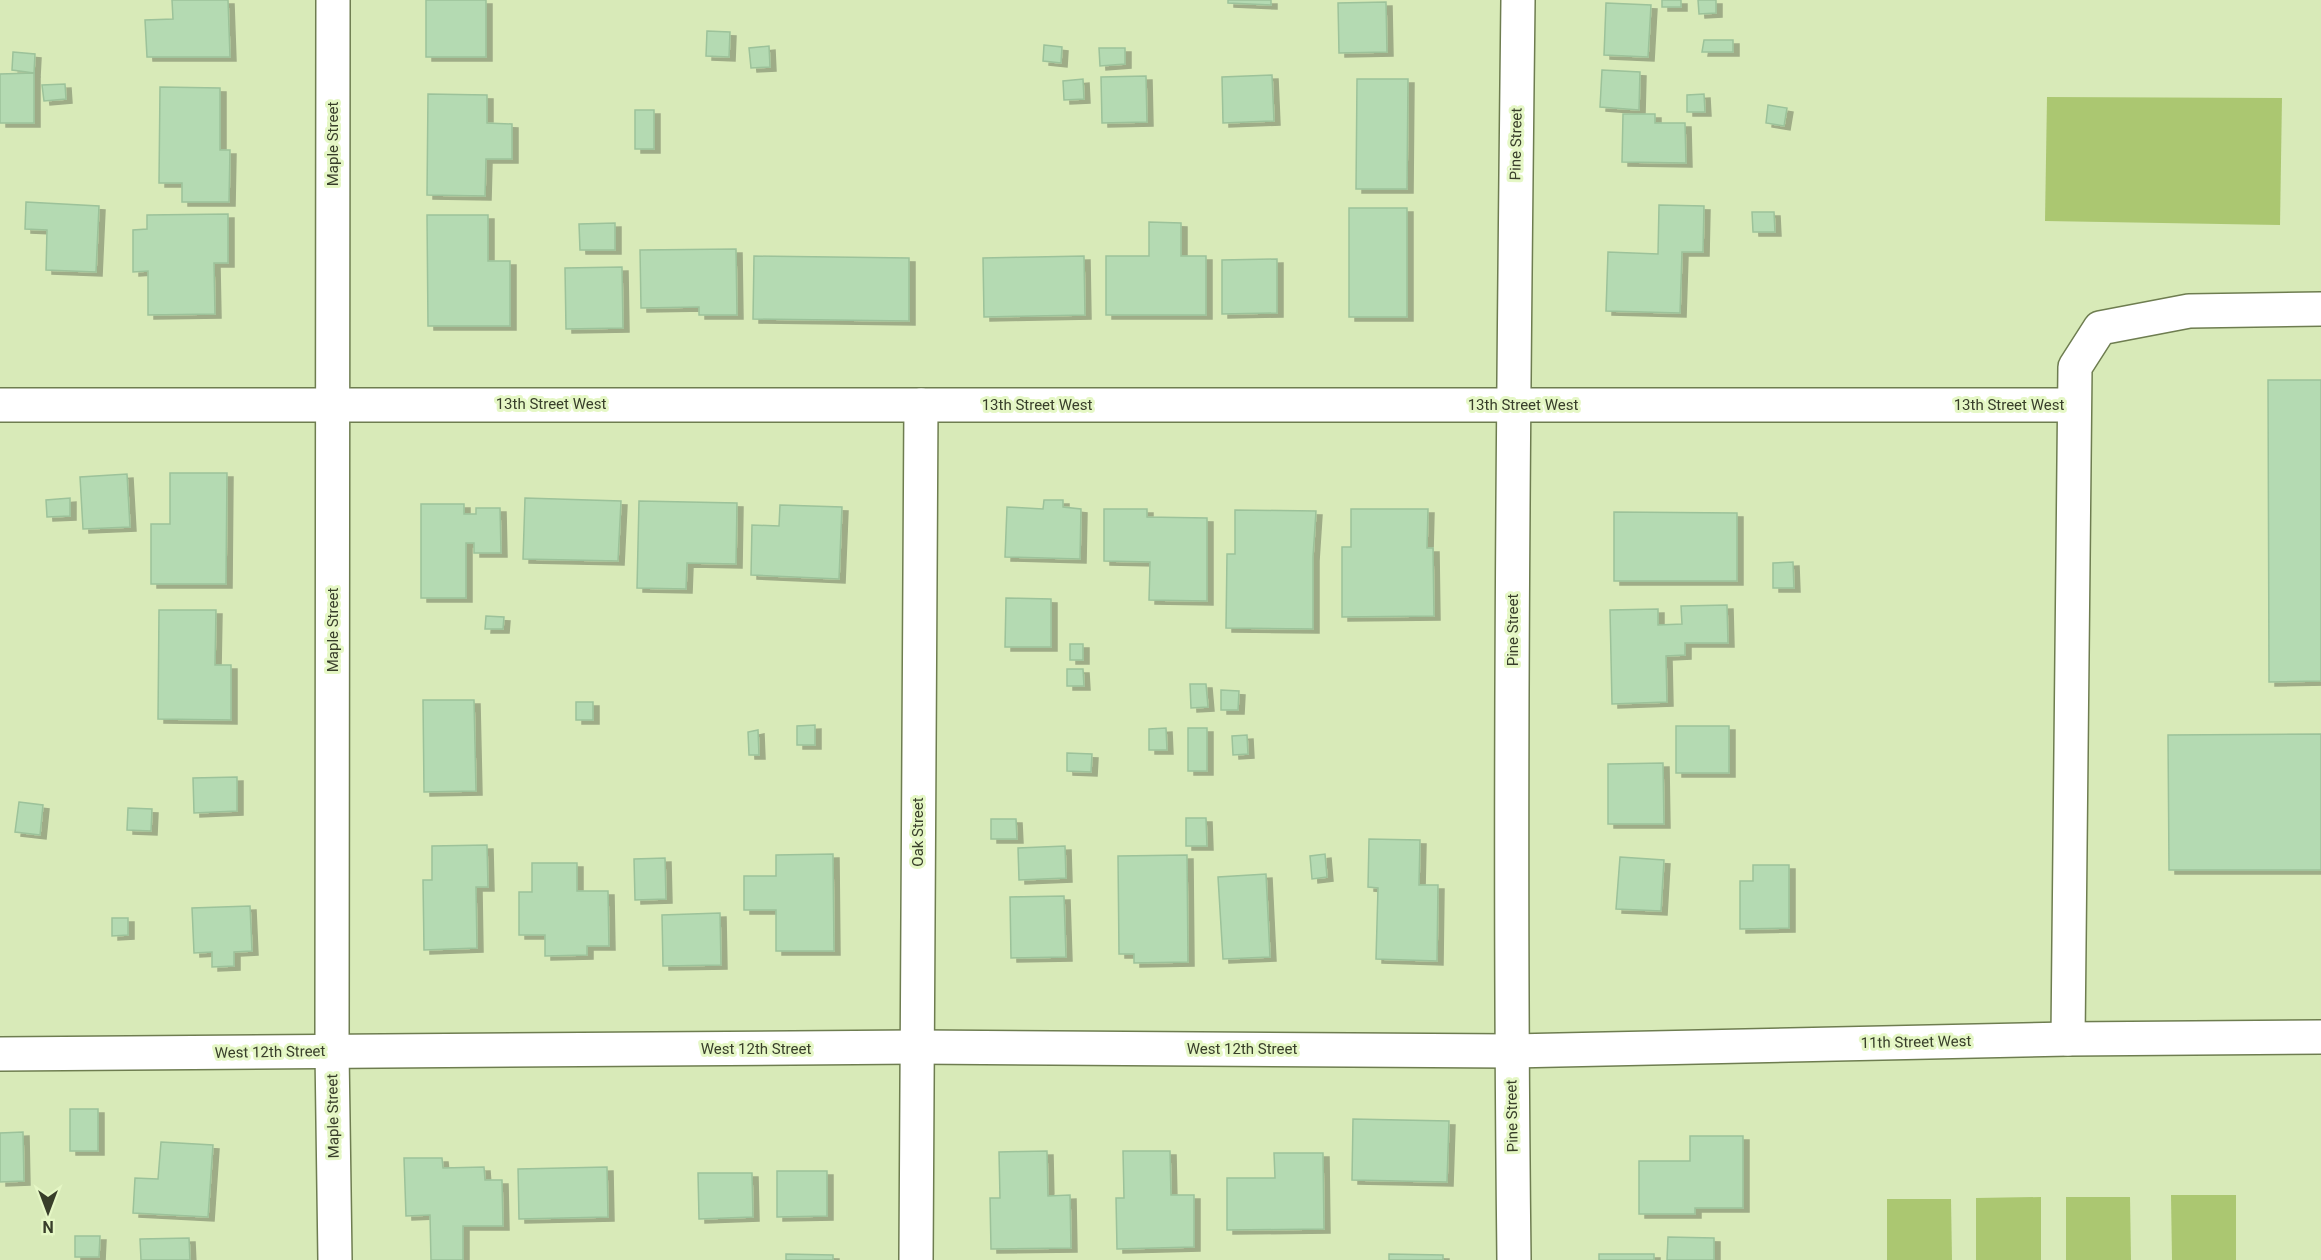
<svg xmlns="http://www.w3.org/2000/svg" width="2321" height="1260" font-family="Roboto,sans-serif">
  <defs>
    <filter id="shadow"><feDropShadow dx="6" dy="4" stdDeviation="0" flood-color="#0004"/></filter>
  </defs>
  <rect width="100%" height="100%" fill="#d8eab8"/>
  <g fill="#abc771">
    <path d="M2047,97L2282,98L2280,225L2045,221Z"/>
    <path d="M2171,1195H2236V1260H2172Z"/>
    <path d="M2041,1197V1260H1976V1198Z"/>
    <path d="M2066,1197H2130L2131,1260H2066Z"/>
    <path d="M1887,1199H1951L1952,1260H1887Z"/>
  </g>
  <g fill="#b4dab2" stroke="#9cc29a" stroke-width="1.5" filter="url(#shadow)">
    <path d="M172,0H228L230,57H147L145,20L173,19Z"/>
    <rect x="426" y="0" width="60" height="57"/>
    <path d="M1228,0H1271V5L1228,3Z"/>
    <rect x="1662" y="0" width="19" height="7"/>
    <path d="M1698,0H1716V13L1699,14Z"/>
    <path d="M1386,2L1387,52L1339,53L1338,3Z"/>
    <path d="M1606,3L1651,5L1648,57L1604,55Z"/>
    <path d="M707,31L730,32L729,57L706,56Z"/>
    <path d="M1704,40H1733V52H1702Z"/>
    <path d="M1044,45L1062,47L1061,63L1043,61Z"/>
    <path d="M769,46L770,67L751,68L749,48Z"/>
    <path d="M1099,48H1125V64L1100,66Z"/>
    <path d="M13,52L35,54L34,73L12,70Z"/>
    <path d="M1602,70L1640,72L1639,110L1600,107Z"/>
    <path d="M34,73V123H0V74Z"/>
    <path d="M1272,75L1274,121L1223,123L1222,77Z"/>
    <path d="M1146,76L1147,122L1102,123L1101,77Z"/>
    <path d="M1083,79L1084,99L1064,100L1063,81Z"/>
    <path d="M1357,79H1408L1407,189H1356Z"/>
    <path d="M65,84L66,99L44,101L42,85Z"/>
    <path d="M160,87L220,88V150H230L229,202H182V183H159Z"/>
    <path d="M428,94L487,95V123L512,124V159H486L485,196L427,195Z"/>
    <path d="M1704,94L1705,112H1687V95Z"/>
    <path d="M1768,105L1787,108L1784,126L1766,123Z"/>
    <rect x="635" y="110" width="19" height="39"/>
    <path d="M1623,114H1655V123H1685L1686,163L1622,162Z"/>
    <path d="M26,202L99,206L96,272L46,270L47,230L25,229Z"/>
    <path d="M1659,205L1704,206L1703,252H1682L1680,313L1606,311L1608,252L1658,254Z"/>
    <rect x="1349" y="208" width="58" height="109"/>
    <path d="M1752,212H1774L1775,232H1753Z"/>
    <path d="M228,214V263H214L215,314L148,315V271L133,272V230L147,229V215Z"/>
    <path d="M427,215H488V261H510V326H428Z"/>
    <path d="M1149,222L1181,223V256H1206V315H1106V256H1149Z"/>
    <path d="M615,223V250H580L579,224Z"/>
    <path d="M736,249L737,315H699V307L641,308L640,250Z"/>
    <path d="M754,256L909,258V321L753,319Z"/>
    <path d="M1084,256L1085,315L984,317L983,258Z"/>
    <path d="M1277,259V313L1222,314V260Z"/>
    <path d="M622,267L623,328L566,329L565,268Z"/>
    <path d="M2268,380H2321V681L2269,682Z"/>
    <path d="M170,473H227L226,584H151V524H170Z"/>
    <path d="M127,474L130,527L83,529L80,477Z"/>
    <path d="M70,498V516L47,517L46,500Z"/>
    <path d="M525,498L621,501L618,561L523,559Z"/>
    <path d="M1044,500H1063V507L1081,509L1080,559L1005,557L1007,507L1043,509Z"/>
    <path d="M639,501L737,503L736,564L687,563L686,589L637,588Z"/>
    <path d="M421,504H464V514H476V508H500L501,553H474V543H466V598H421Z"/>
    <path d="M780,505L842,507L839,579L751,575L752,525L779,526Z"/>
    <path d="M1104,509H1147V517L1207,518V601L1149,600L1150,562L1104,561Z"/>
    <path d="M1351,509H1428L1427,548H1433L1434,616L1342,617V547H1351Z"/>
    <path d="M1235,510L1316,511L1313,557V629L1226,628L1227,554H1235Z"/>
    <path d="M1614,512L1737,513V581H1614Z"/>
    <path d="M1793,562L1794,588H1773V563Z"/>
    <path d="M1006,598L1051,599V647H1005Z"/>
    <path d="M1727,605L1728,643H1685V655L1666,656L1667,702L1612,704L1610,610L1658,609V625L1682,624L1681,606Z"/>
    <path d="M159,610H216L215,665H231V720L158,719Z"/>
    <path d="M486,616L504,617L503,629H485Z"/>
    <rect x="1070" y="644" width="13" height="16"/>
    <path d="M1067,669H1083L1084,686H1067Z"/>
    <path d="M1190,684H1206L1208,707L1191,708Z"/>
    <path d="M1221,690L1239,691L1238,710H1221Z"/>
    <path d="M423,700H474L476,791L424,792Z"/>
    <rect x="576" y="702" width="17" height="18"/>
    <path d="M815,725V745H797V726Z"/>
    <rect x="1676" y="726" width="53" height="47"/>
    <path d="M1166,728L1167,750H1149V729Z"/>
    <rect x="1188" y="728" width="19" height="43"/>
    <path d="M758,730L759,755H749L748,732Z"/>
    <path d="M2321,734V870H2169L2168,735Z"/>
    <path d="M1247,735L1248,754L1233,755L1232,736Z"/>
    <path d="M1067,753L1092,754L1091,772L1067,771Z"/>
    <path d="M1663,763L1664,824H1608V764Z"/>
    <path d="M237,777V811L194,813L193,778Z"/>
    <path d="M19,802L43,805L40,835L15,832Z"/>
    <path d="M128,808L152,809L151,831L127,830Z"/>
    <path d="M1186,818H1206L1207,846H1186Z"/>
    <path d="M991,819H1016L1017,839H991Z"/>
    <path d="M1369,839L1420,840L1419,885H1438L1437,961L1376,959L1378,888L1368,887Z"/>
    <path d="M487,845L488,887H476L477,948L424,950L423,880H432V846Z"/>
    <path d="M1065,846L1066,878L1019,880L1018,848Z"/>
    <path d="M833,854L834,951H776V910H744V876H776V855Z"/>
    <path d="M1325,854L1327,877L1312,879L1310,856Z"/>
    <path d="M1187,855L1188,962L1134,963V954H1119L1118,856Z"/>
    <path d="M1620,857L1664,860L1661,911L1616,909Z"/>
    <path d="M665,858L666,899L635,900L634,859Z"/>
    <path d="M532,863H577V891H608L609,946H587V955L545,956V935H519V892H532Z"/>
    <path d="M1753,865H1789V928L1740,929V881H1753Z"/>
    <path d="M1266,874L1270,957L1223,959L1218,877Z"/>
    <path d="M1064,896L1066,957L1011,958L1010,897Z"/>
    <path d="M250,906L252,951L234,952V966L212,967V952L194,953L192,908Z"/>
    <path d="M720,913L721,965L663,966L662,915Z"/>
    <path d="M112,918H128V935L112,936Z"/>
    <rect x="70" y="1109" width="28" height="42"/>
    <path d="M1353,1119L1449,1121L1447,1182L1352,1180Z"/>
    <path d="M23,1132L24,1181L0,1182V1133Z"/>
    <path d="M1690,1136H1743V1208H1695V1214H1639V1161H1690Z"/>
    <path d="M161,1142L213,1145L208,1217L133,1213L135,1178L158,1179Z"/>
    <path d="M1047,1151L1048,1196L1070,1195L1071,1248L991,1249L990,1198H1000L999,1152Z"/>
    <path d="M1123,1151H1170L1171,1195H1194V1247L1117,1249L1116,1198H1124Z"/>
    <path d="M1274,1153H1323L1324,1229L1227,1230V1178H1275Z"/>
    <path d="M404,1158H442L443,1168L484,1167L485,1180H502L503,1226H463V1260H431L430,1215L406,1216Z"/>
    <path d="M607,1167L608,1217L519,1219L518,1169Z"/>
    <path d="M777,1171H827V1216L777,1217Z"/>
    <path d="M698,1173H752L753,1217L699,1219Z"/>
    <path d="M75,1236H100L99,1257H75Z"/>
    <path d="M1668,1237L1714,1238V1260H1667Z"/>
    <path d="M189,1238L190,1260H141L140,1239Z"/>
    <path d="M786,1254L833,1255V1260H786Z"/>
    <path d="M1389,1254L1443,1255V1260H1389Z"/>
    <rect x="1599" y="1254" width="55" height="6"/>
  </g>
  <g fill="none" stroke-linecap="round" stroke-linejoin="round">
    <defs>
      <g id="minor">
        <path d="M333,0L332,1051L335,1260"/>
        <path d="M0,405H2074"/>
        <path d="M2068,1039L2075,367L2100,328L2189,311L2321,309"/>
        <path d="M0,1054L916,1047L1511,1051L2068,1039L2321,1037"/>
        <path d="M916,1260L921,405"/>
        <path d="M1514,1260C1509,840 1513,420 1518,0"/>
      </g>
    </defs>
    <use href="#minor" stroke="#6e7d50" stroke-width="36"/>
    <use href="#minor" stroke="#fff" stroke-width="33"/>
  </g>
  <g text-anchor="middle" dominant-baseline="central" stroke-width="6" stroke-linejoin="round" paint-order="stroke">
    <g font-size="15" fill="#383e2a" stroke="#e5f7c5">
      <text transform="translate(333 144) rotate(-90)">Maple Street</text>
      <text transform="translate(1516 144) rotate(-89)">Pine Street</text>
      <text x="551" y="404">13th Street West</text>
      <text x="1037" y="405">13th Street West</text>
      <text x="1523" y="405">13th Street West</text>
      <text x="2009" y="405">13th Street West</text>
      <text transform="translate(333 630) rotate(-90)">Maple Street</text>
      <text transform="translate(1513 630) rotate(-90)">Pine Street</text>
      <text transform="translate(918 832) rotate(-90)">Oak Street</text>
      <text transform="translate(1916 1042) rotate(-1)">11th Street West</text>
      <text x="756" y="1049">West 12th Street</text>
      <text x="1242" y="1049">West 12th Street</text>
      <text transform="translate(270 1052) rotate(-1)">West 12th Street</text>
      <text transform="translate(333 1116) rotate(-91)">Maple Street</text>
      <text transform="translate(1512 1116) rotate(-91)">Pine Street</text>
    </g>
  </g>
  <g transform="translate(48 1212) rotate(180)" stroke="#e5f7c5" stroke-width="4.5" paint-order="stroke">
  <path d="M0-4.5L10 22L0 15L-10 22Z" fill="#383e2a"/>
  <text y="-9" font-size="16" font-weight="bold" text-anchor="middle" fill="#383e2a">N</text>
  </g>
</svg>
